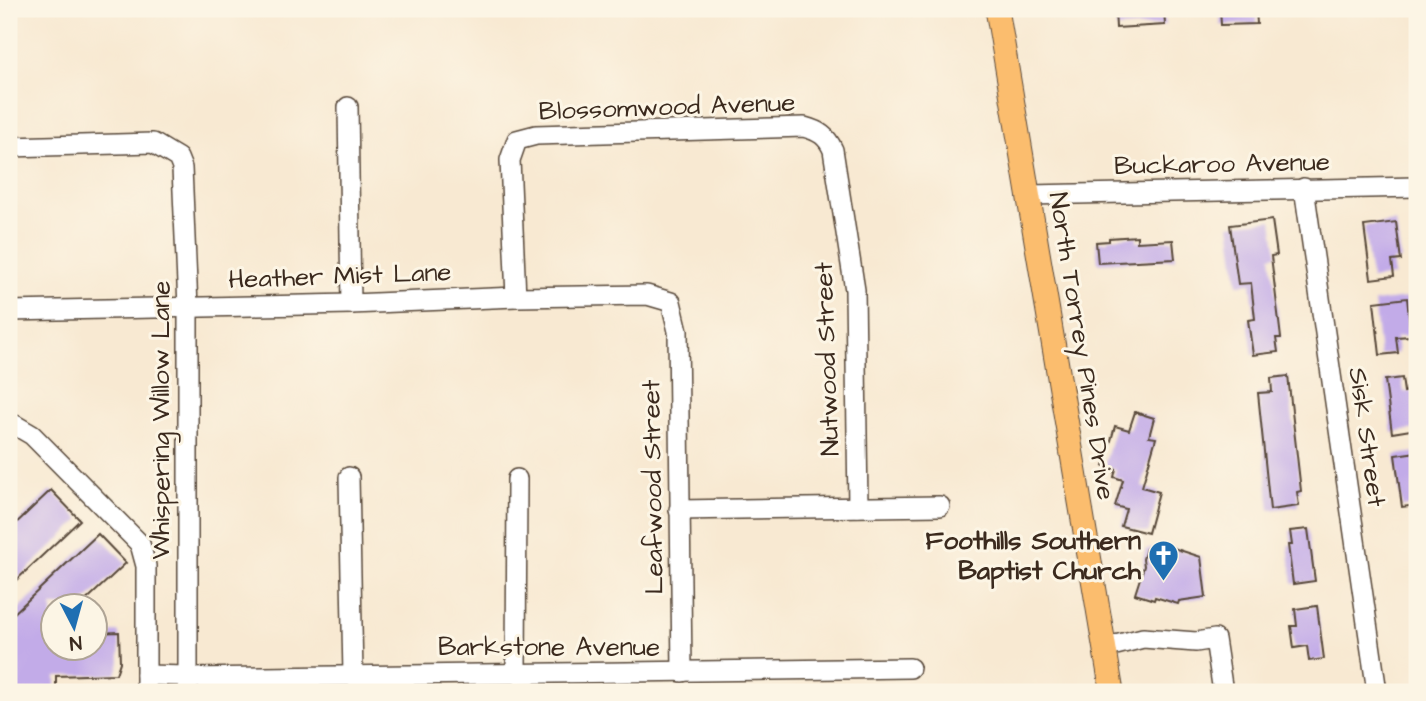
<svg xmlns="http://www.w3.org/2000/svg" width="1426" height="701" font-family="'Architects Daughter',sans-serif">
  <rect width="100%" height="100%" fill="#fcf5e5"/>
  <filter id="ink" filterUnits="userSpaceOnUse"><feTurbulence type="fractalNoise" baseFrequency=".0143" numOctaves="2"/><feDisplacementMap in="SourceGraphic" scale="14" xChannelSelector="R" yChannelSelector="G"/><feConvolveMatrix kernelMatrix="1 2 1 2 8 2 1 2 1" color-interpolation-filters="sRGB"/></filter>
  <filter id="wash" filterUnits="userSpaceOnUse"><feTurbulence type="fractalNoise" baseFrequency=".00686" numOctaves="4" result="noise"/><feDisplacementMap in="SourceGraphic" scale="28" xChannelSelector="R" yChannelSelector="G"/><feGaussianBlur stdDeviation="1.57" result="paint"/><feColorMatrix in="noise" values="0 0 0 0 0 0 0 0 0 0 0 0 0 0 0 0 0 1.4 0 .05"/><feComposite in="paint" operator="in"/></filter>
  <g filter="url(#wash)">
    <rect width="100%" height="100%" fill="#f8e9d2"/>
    <g id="blocks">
      <g fill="#c2abe8">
        <path d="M1115,9H1164L1165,25L1116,28Z"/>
        <path d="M1220,9H1256L1257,24L1221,25Z"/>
        <path d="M1272,220L1277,255L1271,256L1281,338H1276L1278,352L1253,355L1248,320L1255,319L1251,283L1238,284L1230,225Z"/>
        <path d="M1396,222L1401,260L1392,261L1394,276L1371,279L1364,226Z"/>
        <path d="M1137,236V242L1173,240L1175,259L1098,263L1096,242L1109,241V238Z"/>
        <path d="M1407,298L1411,336L1396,337L1398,353L1380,355L1374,302Z"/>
        <path d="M1288,376L1301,491L1297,492L1299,506L1270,510L1258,393L1272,392L1271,378Z"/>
        <path d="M1402,378L1404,392L1417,390V429L1392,433L1385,380Z"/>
        <path d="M1135,412L1154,418L1149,437L1156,438L1142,487L1159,492L1148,533L1121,526L1126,509L1115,506L1123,480L1114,477L1116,469L1104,466L1115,426L1129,430Z"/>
        <path d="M1417,452V505L1402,507L1395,455Z"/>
        <path d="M51,490L80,520L9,587V530Z"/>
        <path d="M1308,529L1315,581L1293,584L1288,545H1292L1290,531Z"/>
        <path d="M98,534L126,563L80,606H52V648H94V633L119,632L120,662L116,674L56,676V692H14V670L9,674V618Z"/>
        <path d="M1167,546L1201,557L1206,597L1179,601L1178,604L1155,597L1154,600L1135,594L1144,566L1143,559L1146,549Z"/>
        <path d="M1317,606L1324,659L1309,661L1307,646L1294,648L1291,626H1297L1295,609Z"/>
      </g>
    </g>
  </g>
  <g filter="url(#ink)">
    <use href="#blocks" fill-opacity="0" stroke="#574739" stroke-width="2"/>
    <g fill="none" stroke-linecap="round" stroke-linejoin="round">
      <defs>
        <g id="minor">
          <path d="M348,107L351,304"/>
          <path d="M9,147L153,143L178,158L182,168L188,307V692"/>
          <path d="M1304,188L1377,692"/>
          <path d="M1029,195L1417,187"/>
          <path d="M516,297L510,160L517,140L536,135L804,127C819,131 827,136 833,150L855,290L858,507"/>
          <path d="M9,311L351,304L516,297L647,295L671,302L678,331L682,672"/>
          <path d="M9,425H15L32,435L140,544L146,566V692"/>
          <path d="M349,477L353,675"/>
          <path d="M679,510L940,506"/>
          <path d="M1104,648L1143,638L1196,642L1215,639L1223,692"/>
          <path d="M516,674L517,479"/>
          <path d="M146,675L188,676"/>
          <path d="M188,678L910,668"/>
        </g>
        <path id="major" d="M997,9L1112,692"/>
      </defs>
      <use href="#minor" stroke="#574739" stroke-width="22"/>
      <use href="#major" stroke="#574739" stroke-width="25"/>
      <use href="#minor" stroke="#fff" stroke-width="19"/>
      <use href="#major" stroke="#fbbd6e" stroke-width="23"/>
    </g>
  </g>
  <defs>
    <symbol id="church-pin" viewBox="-11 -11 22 30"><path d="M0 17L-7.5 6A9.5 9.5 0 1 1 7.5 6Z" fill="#1f6fb2" stroke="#fcf5e5"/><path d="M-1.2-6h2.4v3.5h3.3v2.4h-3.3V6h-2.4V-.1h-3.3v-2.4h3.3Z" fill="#fff"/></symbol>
  </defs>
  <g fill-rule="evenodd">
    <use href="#church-pin" x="1146" y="538" width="35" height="47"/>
  </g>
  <g text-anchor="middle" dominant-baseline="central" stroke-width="6" stroke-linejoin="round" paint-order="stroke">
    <g font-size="26" fill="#3b2a1e" stroke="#fcf5e5">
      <text transform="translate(667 107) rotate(-2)">Blossomwood Avenue</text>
      <text transform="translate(1222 164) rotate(-1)">Buckaroo Avenue</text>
      <text transform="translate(340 276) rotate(-2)">Heather Mist Lane</text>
      <text transform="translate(1082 346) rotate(81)">North Torrey Pines Drive</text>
      <text transform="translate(827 359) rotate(-92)">Nutwood Street</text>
      <text transform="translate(161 420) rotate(-90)">Whispering Willow Lane</text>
      <text transform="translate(1367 437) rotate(82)">Sisk Street</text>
      <text transform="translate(653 487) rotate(-91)">Leafwood Street</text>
      <text x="549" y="647">Barkstone Avenue</text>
    </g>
    <g font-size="26" font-weight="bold" fill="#3b2a1e" stroke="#fcf5e5" text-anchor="end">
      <text x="1141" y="541">Foothills Southern<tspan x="1141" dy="30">Baptist Church</tspan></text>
    </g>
  </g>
  <rect width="1426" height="701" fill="none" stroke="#fcf5e5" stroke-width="35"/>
  <g transform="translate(74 627) rotate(174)"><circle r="33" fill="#fcf5e5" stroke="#afa495" stroke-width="2"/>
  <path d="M0-5L12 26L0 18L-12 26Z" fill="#1f6fb2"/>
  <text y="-10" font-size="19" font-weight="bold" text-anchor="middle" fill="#3b2a1e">N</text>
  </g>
</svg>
